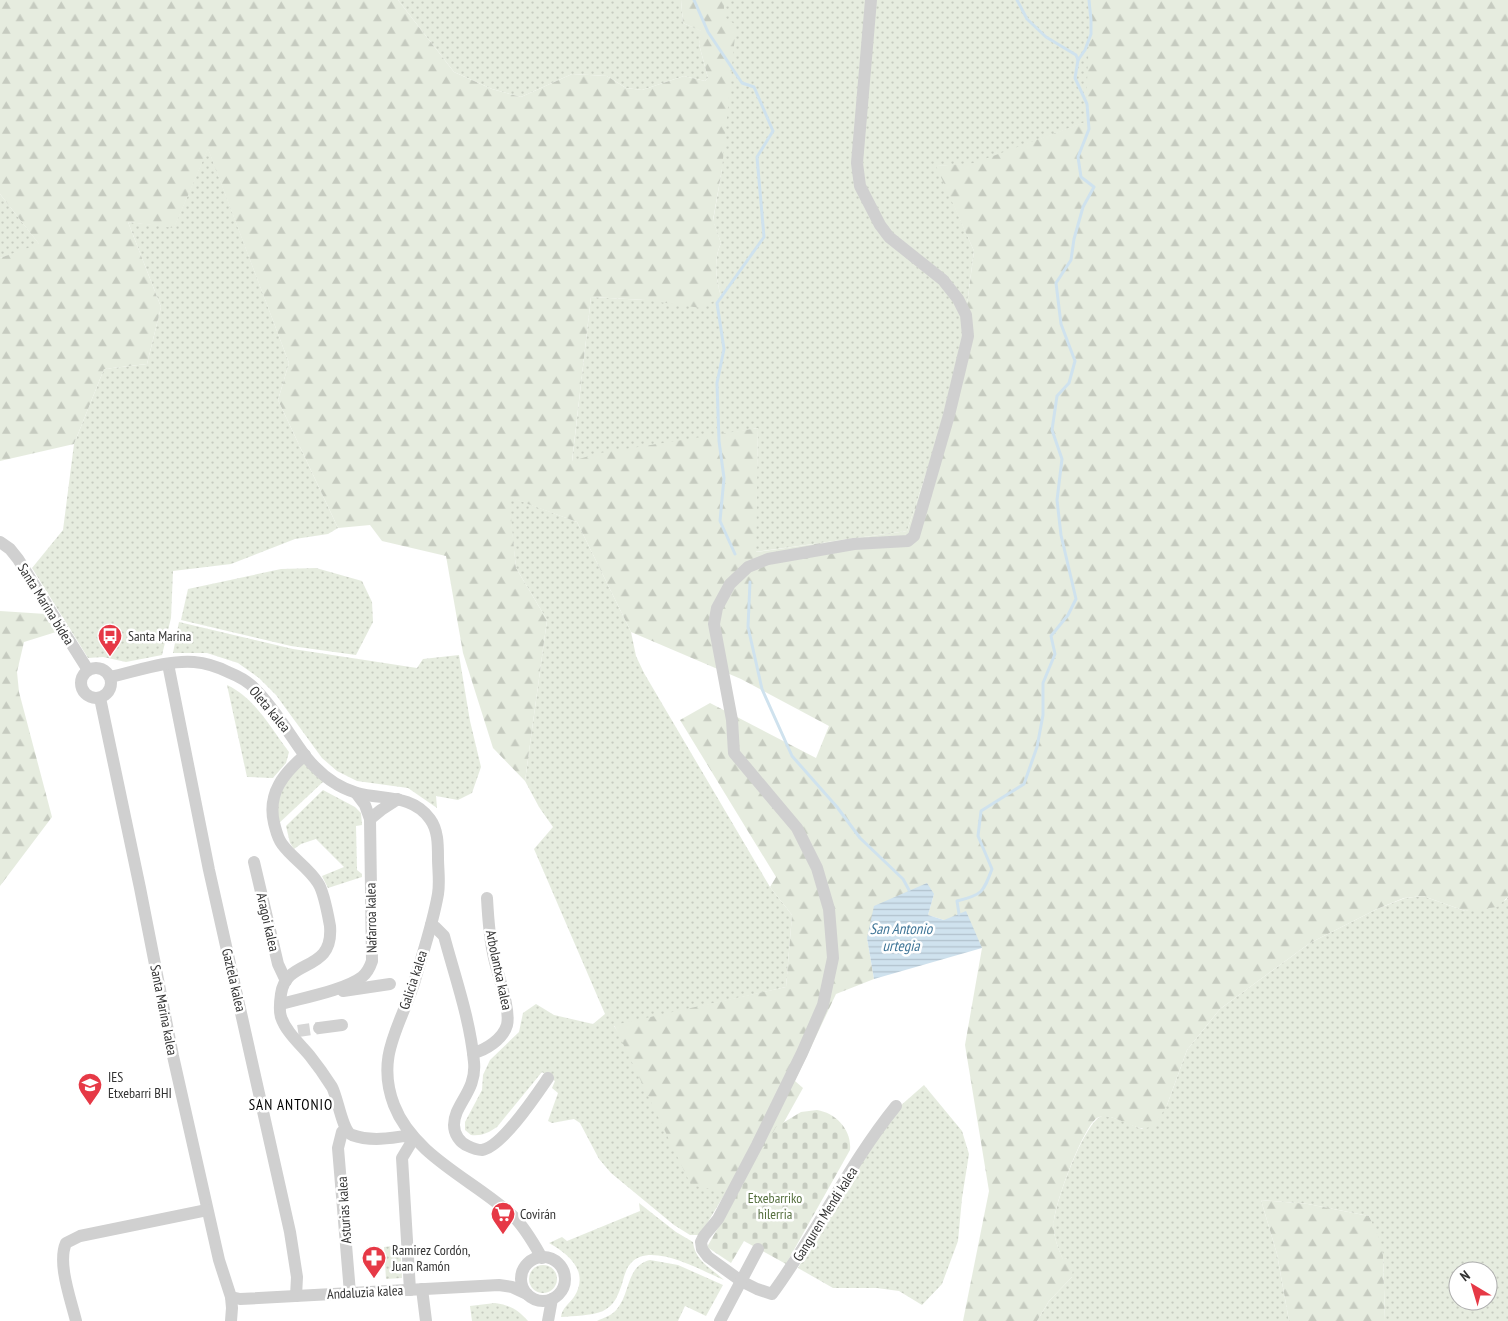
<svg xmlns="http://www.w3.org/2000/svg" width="1508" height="1321" font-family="'PT Sans Narrow',sans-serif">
  <defs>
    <pattern id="green-dots" width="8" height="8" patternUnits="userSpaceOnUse" patternTransform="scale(1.25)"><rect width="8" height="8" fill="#e6ecdf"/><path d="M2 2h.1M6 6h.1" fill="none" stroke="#c6cbc0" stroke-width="1.8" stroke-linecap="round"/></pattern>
    <pattern id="forest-firs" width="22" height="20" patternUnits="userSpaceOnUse" patternTransform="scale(1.25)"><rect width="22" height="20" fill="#e6ecdf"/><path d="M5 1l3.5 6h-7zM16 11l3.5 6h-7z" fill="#c6cbc0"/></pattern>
    <pattern id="cemetery-stones" width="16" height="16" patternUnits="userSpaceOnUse" patternTransform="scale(1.25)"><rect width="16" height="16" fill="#e6ecdf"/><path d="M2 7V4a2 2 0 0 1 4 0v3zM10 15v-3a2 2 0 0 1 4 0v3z" fill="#c6cbc0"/></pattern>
    <pattern id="water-rules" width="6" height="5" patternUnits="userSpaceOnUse" patternTransform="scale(1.25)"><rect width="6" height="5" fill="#cfe2ee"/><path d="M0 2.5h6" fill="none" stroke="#b2c2cd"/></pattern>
  </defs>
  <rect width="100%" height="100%" fill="#fff"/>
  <g fill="url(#green-dots)" fill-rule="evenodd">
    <path d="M398,0H681L683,23L702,31L699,44L708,78L705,81L684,76L642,90L626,88L607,76L572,74L521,97L492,89L454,72Z"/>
    <path d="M724,0H1091L1092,2L1086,122L974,164L937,166L974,251L964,327L949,404L907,531L755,552L758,428L572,462L591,297L645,300L721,297C716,279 713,260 721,243L713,221L722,169Z"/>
    <path d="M208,148L289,363L278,400L338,528L328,534L295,539L231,564L173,571L171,618L162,655L126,662L103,657L88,658L32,568L63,530L74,444L104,369L147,364L161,307L128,222L174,227Z"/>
    <path d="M0,194L40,245L0,258Z"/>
    <path d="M508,496L577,522L631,632L636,656L644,673L770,887L792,915L786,987L614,1026L726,1192L700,1235H690L674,1225L611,1173L599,1159L580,1123L574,1119L552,1123L548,1121L558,1093L552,1088L555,1081L542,1072L497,1127C488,1133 482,1136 471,1135L465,1130V1122L482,1090L483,1075L490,1060L519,1032L523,1013L536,1004L554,1015L593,1024L605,1014L534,849L553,827L539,807L525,781L547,620L516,568Z"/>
    <path d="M316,568L362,581L372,602L373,622L356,655L291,646L181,620L188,589L281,569Z"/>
    <path d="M179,622L293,649L417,668L423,659L459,655L470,721L481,767L472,793L458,800L436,796L437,808L408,788L357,781L337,771L322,758L276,695L259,678L238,663L207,653H173Z"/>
    <path d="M227,685C255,698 271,728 289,752L286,763L273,778L247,777Z"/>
    <path d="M304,762L324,781L277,825V790Z"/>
    <path d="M323,790L355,807L361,813L362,825L356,826L357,870L362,874V877L328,888L322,876L344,867L316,839L301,844L294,849L290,843L286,826Z"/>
    <path d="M1423,896L1465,911L1506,900L1508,897V1321H1385L1383,1255L1369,1216L1308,1204L1261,1200L1277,1254L1289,1321H1037L1049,1301L1072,1277L1066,1258L1063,1260C1058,1248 1053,1237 1054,1223C1054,1205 1085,1120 1102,1116C1109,1114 1133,1126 1142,1129L1167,1105L1187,1050L1220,1009L1310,943L1377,909L1405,898ZM1458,1271H1488V1301H1458Z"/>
    <path d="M924,1085L962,1131L969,1154L962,1198L958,1241L942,1284L922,1305L899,1291L877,1288H833L798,1268L853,1175L899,1107Z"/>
    <path d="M639,1203L676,1232L693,1242C695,1261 711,1268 724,1280C702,1271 651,1241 631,1263C626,1268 624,1277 622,1284C618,1295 615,1305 603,1311C590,1316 574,1316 561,1317C562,1308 569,1304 574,1297C590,1272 569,1254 549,1243L562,1237L567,1241L640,1211Z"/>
    <path d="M400,1245L402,1278L386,1279L384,1247Z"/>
    <path d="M650,1260L678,1265L723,1285L706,1316L685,1306L678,1321H597C603,1318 613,1315 617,1309C631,1292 626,1266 650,1260Z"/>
    <circle cx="543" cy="1279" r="14"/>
    <path d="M495,1303C510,1305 518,1310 528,1321H472L470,1306Z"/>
  </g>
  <g fill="url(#forest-firs)">
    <path d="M0,0H398L454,72L492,89L521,97L572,74L607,76L626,88L642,90L684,76L705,81L708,78L699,44L701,31L683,23L681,0H724V17L736,25L722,169L713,220L721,243C713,260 716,279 721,297L701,308L645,300L591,297L572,461L600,453L758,428L756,552L907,531L949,404L964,327L974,251L936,166L974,163L1085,122L1091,0H1508V897L1497,907L1465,911L1423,896L1404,898L1377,909L1310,943L1220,1009L1187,1050L1167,1105L1155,1125C1150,1127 1145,1129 1140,1128C1129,1126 1107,1111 1097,1118C1083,1127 1054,1205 1054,1223C1053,1236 1058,1248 1063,1259L1066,1258L1073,1267L1072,1277L1049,1301L1037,1321H963L989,1191L965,1045L982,948L944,920L928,915L934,894L867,938L874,979L836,994L795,1081L803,1088L745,1192H726L691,1185L614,1025L786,987L792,915L770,887L776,877L680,720L710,703L816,758L829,726L741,679L631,632L577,522L509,497L516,568L547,620L525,781L493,748L463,653L446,556L382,541L370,525L338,528L278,400L289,363L208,149L174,228L128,222L161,307L147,364L104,369L74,444L0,461V258L39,244L0,194Z"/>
    <path d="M0,611L46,614L56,632L24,642L17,672L19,692L52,817L0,886Z"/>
    <path d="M1261,1200L1308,1204L1369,1216L1380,1240L1383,1255L1385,1321H1289L1277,1254Z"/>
  </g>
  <path fill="url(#cemetery-stones)" d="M817,1110C836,1113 852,1130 850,1150L786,1264L744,1241L731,1263L707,1247L776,1127L801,1112Z"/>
  <path fill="url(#water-rules)" d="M927,883L934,894L928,915L944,920L966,911L982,948L874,979L867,938L874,906Z"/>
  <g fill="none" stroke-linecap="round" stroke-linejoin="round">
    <g stroke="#cfe2ee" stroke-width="3">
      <path d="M694,0L708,32L742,83L754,87L773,131L757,157L764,237L717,303L724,349L717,383L719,441L724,478L720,521L735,554"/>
      <path d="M1017,0L1027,19L1046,37L1076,55L1078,60"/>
      <path d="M750,582L748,627L762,689L792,756L837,807L860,838L903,879L909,890"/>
      <path d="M959,914L957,901C982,895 983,893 992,869L978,836L981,811L1024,784L1037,747L1043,715V683L1055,654L1051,636L1068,615L1076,599L1061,535L1057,500L1062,459L1052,430L1057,396L1069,383L1075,361L1061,324L1056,283L1071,260L1074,239L1083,207L1094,187L1081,177L1078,157L1089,129L1087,104L1075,78L1078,60L1085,50L1091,34V20L1089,0"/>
    </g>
    <path stroke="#d6d6d6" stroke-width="12" stroke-dasharray="12 6" stroke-linecap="butt" d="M298,1031L319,1028"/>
    <g stroke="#d0d0d0" stroke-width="12">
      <path d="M871,0L857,163L860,186L880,225L889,237L943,280L958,299L966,315L968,336L949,415L914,536L908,541L854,544L768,559L748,567L730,584L717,608L714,624L732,720L734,753L797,828L817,868L829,909L833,958L823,1005L802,1053L757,1145L718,1219L704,1236L701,1242L702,1249L708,1257L741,1281L757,1289L772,1294C817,1233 849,1164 896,1106"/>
      <path d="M0,542L10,549L18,559L88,670"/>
      <path d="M168,664L209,870L290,1232L297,1277L296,1296"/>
      <circle cx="96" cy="683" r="15"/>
      <path d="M110,677C137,671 167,660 194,662C206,663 218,667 228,672C238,676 248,681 255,689C275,709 289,734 306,757C319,773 336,787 357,793C383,800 412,794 430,819C438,830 438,844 438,858C438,869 440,882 438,894C433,923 423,952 415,980C401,1026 375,1055 394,1105C414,1157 476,1181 514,1217C526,1229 534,1244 542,1258"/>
      <path d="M100,698L140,888L173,1056L219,1260L231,1297L232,1308L231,1321"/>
      <path d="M305,755C284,773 267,793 274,823C276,830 277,837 282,844C292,858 309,868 318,883C324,892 328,915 330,926C334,974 286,957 281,994C280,1001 279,1011 281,1017C286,1032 300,1044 310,1056C318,1066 325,1076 332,1087C338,1098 342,1131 352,1135C371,1142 393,1138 412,1135L411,1143L402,1158L410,1290"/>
      <path d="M370,819L381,810L398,799"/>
      <path d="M254,862L278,964L286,981"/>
      <path d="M431,925L435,927L444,936C455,977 470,1019 474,1062C477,1091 454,1104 454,1125C454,1134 460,1143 468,1146C472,1148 478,1150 482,1150C502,1147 537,1094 548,1078"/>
      <path d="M343,991L390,984"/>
      <path d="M281,1004C302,998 345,990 362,977C367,973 370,967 372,961L370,819L365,805L356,793"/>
      <path d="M319,1028L342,1025"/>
      <path d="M473,1053C486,1050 503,1039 507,1025C511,1008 496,971 493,953C489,935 488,916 487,898"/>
      <path d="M345,1129L342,1132L338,1148L350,1293"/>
      <circle cx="543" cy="1279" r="22"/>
      <path d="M422,1289L426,1321"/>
      <path d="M231,1297L240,1299L499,1285L512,1287L527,1294"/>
      <path d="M76,1321C71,1300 57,1263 66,1243L80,1236L207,1210"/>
      <path d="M548,1321L552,1299"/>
      <path d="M720,1321L758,1249"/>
    </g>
  </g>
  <defs>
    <symbol id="bus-pin" viewBox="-11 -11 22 30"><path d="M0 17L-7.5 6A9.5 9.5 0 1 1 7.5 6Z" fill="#e63946" stroke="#fff"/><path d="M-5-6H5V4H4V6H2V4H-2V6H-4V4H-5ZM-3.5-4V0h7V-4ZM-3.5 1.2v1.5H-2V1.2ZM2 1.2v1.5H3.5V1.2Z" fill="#fff"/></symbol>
    <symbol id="school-pin" viewBox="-11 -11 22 30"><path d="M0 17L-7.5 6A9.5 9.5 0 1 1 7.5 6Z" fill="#e63946" stroke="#fff"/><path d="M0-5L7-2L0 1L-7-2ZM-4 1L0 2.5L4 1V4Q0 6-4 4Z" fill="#fff"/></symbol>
    <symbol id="supermarket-pin" viewBox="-11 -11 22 30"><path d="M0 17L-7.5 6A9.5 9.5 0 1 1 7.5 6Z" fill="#e63946" stroke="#fff"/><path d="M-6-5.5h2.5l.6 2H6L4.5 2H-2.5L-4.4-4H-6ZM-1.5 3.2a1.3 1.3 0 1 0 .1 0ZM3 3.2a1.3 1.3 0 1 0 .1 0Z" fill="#fff"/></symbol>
    <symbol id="pharmacy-pin" viewBox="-11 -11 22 30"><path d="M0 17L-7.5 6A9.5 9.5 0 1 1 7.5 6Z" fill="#e63946" stroke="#fff"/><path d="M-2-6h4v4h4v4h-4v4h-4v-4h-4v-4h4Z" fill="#fff"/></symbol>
  </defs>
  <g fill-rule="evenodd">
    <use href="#bus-pin" x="96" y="622" width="28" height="38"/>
    <use href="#school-pin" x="76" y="1071" width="28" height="38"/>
    <use href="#supermarket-pin" x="489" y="1200" width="28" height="38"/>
    <use href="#pharmacy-pin" x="360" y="1244" width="28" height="38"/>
  </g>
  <g text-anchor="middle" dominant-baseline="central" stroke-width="5" stroke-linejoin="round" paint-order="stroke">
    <g font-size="14" fill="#333" stroke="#fff">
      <text transform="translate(46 604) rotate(58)">Santa Marina bidea</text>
      <text transform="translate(270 709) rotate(50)">Oleta kalea</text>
      <text transform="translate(371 918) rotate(-91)">Nafarroa kalea</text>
      <text transform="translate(268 922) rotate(77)">Aragoi kalea</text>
      <text transform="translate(499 970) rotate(78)">Arbolantxa kalea</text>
      <text transform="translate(234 980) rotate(77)">Gaztela kalea</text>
      <text transform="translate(413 980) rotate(-72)">Galicia kalea</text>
      <text transform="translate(164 1010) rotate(79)">Santa Marina kalea</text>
      <text transform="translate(344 1210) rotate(-94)">Asturias kalea</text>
      <text transform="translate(825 1214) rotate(-58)">Ganguren Mendi kalea</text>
      <text transform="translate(365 1292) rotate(-3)">Andaluzia kalea</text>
    </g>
    <g font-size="14" fill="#333" stroke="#fff" text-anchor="start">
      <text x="128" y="636">Santa Marina</text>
      <text x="108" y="1077">IES<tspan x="108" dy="16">Etxebarri BHI</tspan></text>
      <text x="520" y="1214">Covirán</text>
      <text x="392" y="1250">Ramirez Cordón,<tspan x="392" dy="16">Juan Ramón</tspan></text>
    </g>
    <g font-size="14" fill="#56703f" stroke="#fff">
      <text x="775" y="1198">Etxebarriko<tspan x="775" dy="16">hilerria</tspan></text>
    </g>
    <g font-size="15" font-style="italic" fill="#3f7597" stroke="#fff">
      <text x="901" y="928">San Antonio<tspan x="901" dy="17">urtegia</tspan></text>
    </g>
    <g font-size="15" letter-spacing="1" fill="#000" stroke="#fff">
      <text x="291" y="1104">SAN ANTONIO</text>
    </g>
  </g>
  <g transform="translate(1473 1286) rotate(322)"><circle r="24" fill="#ffffff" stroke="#adadad"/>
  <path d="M0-4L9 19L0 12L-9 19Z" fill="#e63946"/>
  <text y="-8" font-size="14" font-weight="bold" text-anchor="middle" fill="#333333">N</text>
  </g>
</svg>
